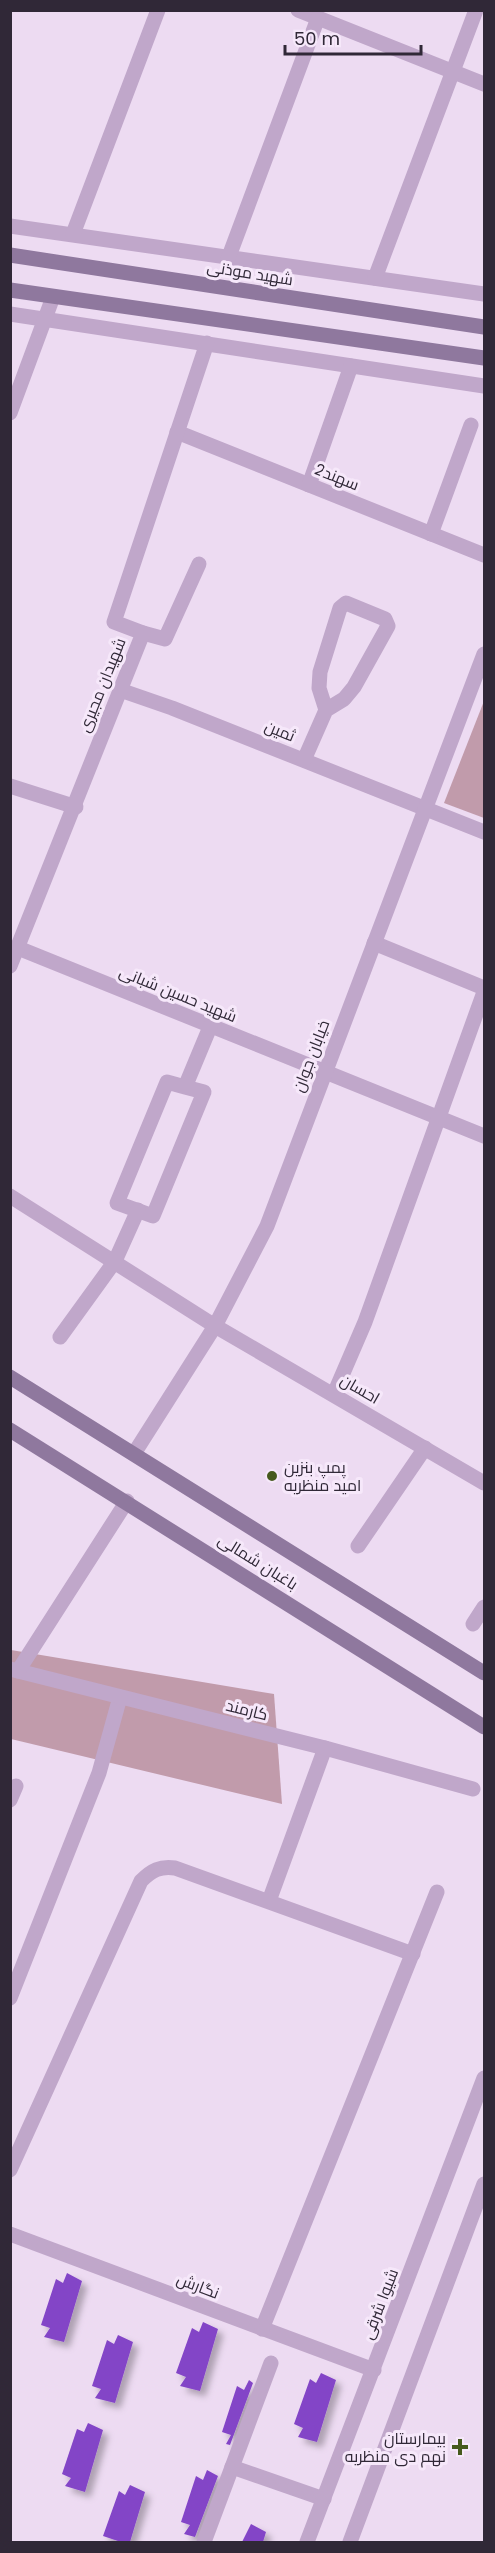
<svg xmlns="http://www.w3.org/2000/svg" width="495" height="2553" font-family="Poppins,Cairo,sans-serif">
  <defs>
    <filter id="shadow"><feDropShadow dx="5.5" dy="5.5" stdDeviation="3" flood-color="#0004"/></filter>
  </defs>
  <rect width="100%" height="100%" fill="#eddbf2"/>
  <g fill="#c19bab">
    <path d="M484,701V818L444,803Z"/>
    <path d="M11,1650L274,1694L282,1804L11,1739Z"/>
  </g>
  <g fill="#8344c7" filter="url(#shadow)">
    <path d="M67,2273L82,2281L64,2342L44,2337L50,2328L41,2325L56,2279L63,2283Z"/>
    <path d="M203,2322L218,2329L200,2391L180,2386L186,2377L176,2373L192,2328L199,2332Z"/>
    <path d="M118,2335L133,2342L115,2403L95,2398L101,2389L92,2386L107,2340L114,2344Z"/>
    <path d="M321,2373L336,2380L317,2442L298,2437L303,2428L294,2424L310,2379L316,2383Z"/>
    <path d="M249,2380L253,2383L230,2445L226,2444L231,2435L222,2432L237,2386L244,2390Z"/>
    <path d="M88,2423L103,2430L85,2492L65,2486L71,2478L62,2474L77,2429L84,2432Z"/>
    <path d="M207,2470L218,2476L195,2537L184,2534L190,2525L181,2522L196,2476L203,2480Z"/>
    <path d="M130,2485L145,2492L130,2542H121L103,2536L119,2491L125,2495Z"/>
    <path d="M251,2524L266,2532L263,2542H242Z"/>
  </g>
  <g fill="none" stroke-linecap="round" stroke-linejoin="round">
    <g stroke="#c0a7ca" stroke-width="15">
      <path d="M298,10L484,84"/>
      <path d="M10,226L484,294"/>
      <path d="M73,234L158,10"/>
      <path d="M228,259L318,18"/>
      <path d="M375,278L476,10"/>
      <path d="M10,314L484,386"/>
      <path d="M10,413L53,297"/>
      <path d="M177,432L484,555"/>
      <path d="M309,485L351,366"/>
      <path d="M431,534L471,425"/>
      <path d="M143,633L165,639L199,564"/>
      <path d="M120,690L172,708L484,832"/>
      <path d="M304,760L326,710L344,699L354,687L388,626L385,619L346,603L340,608L320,672L319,688L326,710"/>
      <path d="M10,786L76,807"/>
      <path d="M374,943L484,988"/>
      <path d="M18,948L484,1136"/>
      <path d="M10,966L143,633L114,622L207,343"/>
      <path d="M185,1087L204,1092L153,1216L117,1203L167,1082L185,1087L210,1027"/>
      <path d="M10,1196L215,1326L484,1483"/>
      <path d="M60,1337L115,1261L138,1210"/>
      <path d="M334,1394L365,1322L484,992"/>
      <path d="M135,1452L215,1326L267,1226L484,654"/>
      <path d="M358,1546L425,1448"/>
      <path d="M473,1624L484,1607"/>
      <path d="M10,1800L16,1786"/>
      <path d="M269,1901L325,1748"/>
      <path d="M10,1998L99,1773L120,1697"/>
      <path d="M10,2170L141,1881C152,1870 160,1866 175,1868L413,1954"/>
      <path d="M10,2234L374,2370"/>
      <path d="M262,2329L437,1892"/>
      <path d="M232,2467L324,2499"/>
      <path d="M204,2542L271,2363"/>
    </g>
    <g stroke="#c0a7ca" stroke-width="15">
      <path d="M10,1669L325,1748L473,1789"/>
      <path d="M18,1671L127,1501"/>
      <path d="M307,2542L484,2078"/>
      <path d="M350,2542L484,2184"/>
    </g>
    <g stroke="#8f789e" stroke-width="15">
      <path d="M10,255L484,327"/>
      <path d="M10,290L484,358"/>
      <path d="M10,1377L484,1673"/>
      <path d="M10,1430L484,1727"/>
    </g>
  </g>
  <g fill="#46591d" stroke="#f6e8fa" stroke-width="2">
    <circle cx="272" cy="1476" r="6"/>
    <path d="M457 2438h6v6h6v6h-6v6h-6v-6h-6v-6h6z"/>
  </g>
  <g text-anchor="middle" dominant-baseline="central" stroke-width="6" stroke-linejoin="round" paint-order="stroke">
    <g font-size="16" fill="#302837" stroke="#f6e8fa">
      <text transform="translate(250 273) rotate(9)">شهید موذنی</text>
      <text transform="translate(337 477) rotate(22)">2سهند</text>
      <text transform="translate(102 685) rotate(-68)">شهیدان مجیری</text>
      <text transform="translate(280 731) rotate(22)">ثمین</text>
      <text transform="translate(178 994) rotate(22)">شهید حسین شبانی</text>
      <text transform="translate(311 1056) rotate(-69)">خیابان جوان</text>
      <text transform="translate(360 1389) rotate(30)">احسان</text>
      <text transform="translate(258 1562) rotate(32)">باغبان شمالی</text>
      <text transform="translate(247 1710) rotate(14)">کارمند</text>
      <text transform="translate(198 2286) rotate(21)">نگارش</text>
      <text transform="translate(380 2304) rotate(-69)">شیوا شرقی</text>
    </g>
    <g font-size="16" fill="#302837" stroke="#f6e8fa" text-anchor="start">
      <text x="284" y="1467">پمپ بنزین<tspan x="284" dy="18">امید منظریه</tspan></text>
      <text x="446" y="2438" text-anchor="end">بیمارستان<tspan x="446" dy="18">نهم دی منظریه</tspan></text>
    </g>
  </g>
  <rect width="495" height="2553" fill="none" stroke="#302837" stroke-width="24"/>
  <path d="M285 45v9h136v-9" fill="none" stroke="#302837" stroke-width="3"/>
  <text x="294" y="45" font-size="18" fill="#302837" stroke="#f6e8fa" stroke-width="4.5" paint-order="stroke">50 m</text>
</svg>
